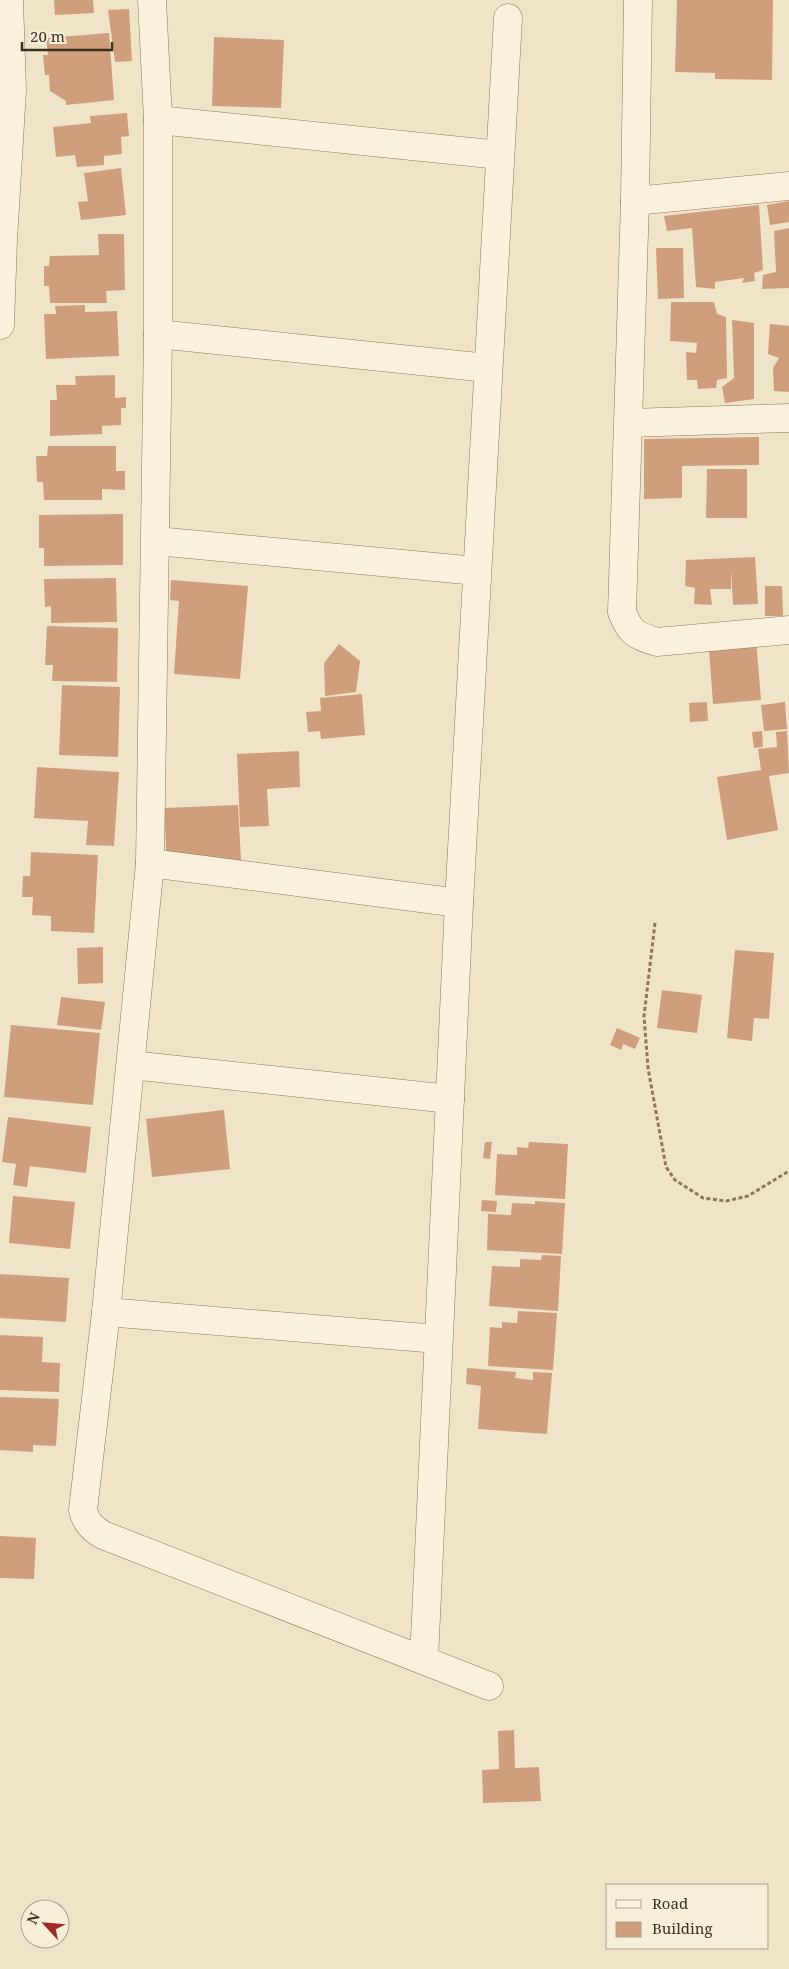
<svg xmlns="http://www.w3.org/2000/svg" width="789" height="1969" font-family="'Noto Serif',serif">
  <rect width="100%" height="100%" fill="#f0e4c8"/>
  <g fill="#cf9f7d">
    <path d="M54,0H93L94,13L55,15Z"/>
    <path d="M677,0H773L772,80L715,79V73L675,72Z"/>
    <path d="M129,9L132,61L115,62L108,10Z"/>
    <path d="M109,33L114,100L66,105V101L50,91L49,75H45L43,55H48L46,38Z"/>
    <path d="M214,37L284,40L281,108L212,106Z"/>
    <path d="M127,113L129,136L121,137L122,154L104,156V165L77,167L75,155L56,157L53,127L91,123L90,116Z"/>
    <path d="M121,168L126,215L81,220L78,202L88,201L84,173Z"/>
    <path d="M789,201V222L770,225L767,205Z"/>
    <path d="M759,205L763,270L754,273L755,281L742,283L744,278L715,282V289L696,287L692,228L667,231L664,216Z"/>
    <path d="M789,228V288L762,289L763,275L776,272L774,231Z"/>
    <path d="M98,234H124L125,290L106,291L107,303H50L49,286H44V266H49L50,256L99,255Z"/>
    <path d="M656,248H683L684,298L658,299Z"/>
    <path d="M671,302H714L717,314L726,317L727,378L717,380L716,388L698,389L697,380H687L686,352L696,353L697,343L670,341Z"/>
    <path d="M85,305V312L117,311L119,356L46,359L44,314H56L55,306Z"/>
    <path d="M732,320L754,323V399L725,403L722,387L734,378Z"/>
    <path d="M770,324L789,326V392L774,391L773,368L779,358L768,354Z"/>
    <path d="M115,375V398L126,397V408H121V425L102,426V434L50,436V400H57L56,385H76L75,376Z"/>
    <path d="M759,437V465L682,466V498L644,499V439Z"/>
    <path d="M48,446H116V471H125V490L102,489V500H44L43,482H37L36,456H47Z"/>
    <path d="M707,469H747V518H706Z"/>
    <path d="M123,514V565L44,566V548H39V515Z"/>
    <path d="M755,557L758,604L733,605L731,569V589H710L712,605L694,604L695,588L685,586L686,560Z"/>
    <path d="M116,578L117,622L51,623V606L45,607L44,579Z"/>
    <path d="M171,580L248,586L240,679L174,674L179,601L170,600Z"/>
    <path d="M765,586H782L783,616H765Z"/>
    <path d="M47,626L118,628L117,682L52,681L53,665H45Z"/>
    <path d="M756,639L761,700L713,704L709,650Z"/>
    <path d="M339,644L360,661L356,692L325,696L324,663Z"/>
    <path d="M62,685L120,687L118,757L59,755Z"/>
    <path d="M362,694L365,735L321,739L320,731L308,732L306,712L321,711L320,698Z"/>
    <path d="M707,702L708,721L690,722L689,703Z"/>
    <path d="M785,702L787,729L764,731L761,705Z"/>
    <path d="M762,731L763,747L754,748L752,732Z"/>
    <path d="M787,731L789,773L769,776L778,830L727,840L717,777L761,770L758,749L777,747L776,732Z"/>
    <path d="M299,751L300,787L267,789L269,826L240,827L237,754Z"/>
    <path d="M37,767L119,772L114,846L86,845L88,821L34,818Z"/>
    <path d="M238,805L241,860L167,864L164,808Z"/>
    <path d="M31,852L98,855L94,933L51,931V916L32,915L33,897H22L23,876H30Z"/>
    <path d="M103,947V983L78,984L77,948Z"/>
    <path d="M735,950L774,953L769,1019L754,1018L752,1041L727,1038Z"/>
    <path d="M662,990L702,995L697,1033L657,1028Z"/>
    <path d="M61,997L105,1002L101,1030L57,1025Z"/>
    <path d="M11,1025L100,1033L93,1105L4,1097Z"/>
    <path d="M617,1028L640,1038L635,1049L623,1044L621,1050L610,1045Z"/>
    <path d="M224,1110L230,1169L152,1177L146,1119Z"/>
    <path d="M8,1117L91,1127L86,1173L30,1166L27,1187L13,1185L16,1164L2,1162Z"/>
    <path d="M485,1142H492L490,1159L483,1158Z"/>
    <path d="M529,1142L568,1144L565,1199L495,1195L497,1154L517,1155V1147L528,1148Z"/>
    <path d="M13,1196L75,1202L70,1249L9,1243Z"/>
    <path d="M482,1200L497,1201L496,1212L481,1211Z"/>
    <path d="M535,1201L565,1203L562,1254L487,1250L488,1214L511,1215L512,1203L535,1204Z"/>
    <path d="M542,1255L561,1256L558,1311L489,1306L492,1266L520,1267V1259L541,1260Z"/>
    <path d="M0,1274L69,1278L66,1322L0,1318Z"/>
    <path d="M518,1311L557,1313L553,1370L488,1366L490,1327L502,1328V1322L517,1323Z"/>
    <path d="M0,1335L43,1337L42,1362L60,1363L59,1392L0,1390Z"/>
    <path d="M467,1368L516,1372L515,1378L533,1380V1372L552,1373L547,1434L478,1429L481,1386L466,1384Z"/>
    <path d="M0,1397L59,1399L56,1446L33,1445V1452L0,1450Z"/>
    <path d="M0,1536L36,1538L34,1579L0,1578Z"/>
    <path d="M514,1730L515,1768L539,1767L541,1801L483,1803L482,1770L499,1769L498,1731Z"/>
  </g>
  <g fill="none" stroke-linecap="round" stroke-linejoin="round">
    <defs>
      <g id="street">
        <path d="M152,0L158,120V334L150,863L106,1312L83,1510C86,1523 93,1529 103,1535L489,1686"/>
        <path d="M638,0L635,201L622,612C630,633 635,635 657,642L789,630"/>
        <path d="M158,120L500,155"/>
        <path d="M635,201L789,186"/>
        <path d="M0,325L3,240L12,90L9,0"/>
        <path d="M158,334L488,368"/>
        <path d="M629,423L789,418"/>
        <path d="M156,541L477,571"/>
        <path d="M150,863L459,903"/>
        <path d="M131,1065L450,1099"/>
        <path d="M106,1312L438,1339"/>
        <path d="M424,1660L459,903L508,18"/>
      </g>
    </defs>
    <use href="#street" stroke="#8d765c" stroke-width="29"/>
    <path stroke="#8d765c" stroke-width="3" stroke-dasharray="4 2.5" stroke-linecap="butt" d="M655,923L644,1016L648,1068L666,1167L675,1180L703,1198L726,1201L748,1196L789,1171"/>
    <use href="#street" stroke="#faf1dc" stroke-width="28"/>
  </g>
  <rect x="606" y="1884" width="162" height="65" fill="#f7eed8" stroke="#ada18e"/>
  <rect x="616" y="1900" width="25" height="8" fill="#faf1dc" stroke="#ada18e"/>
  <text x="652" y="1909" font-size="15" fill="#3d2e20">Road</text>
  <rect x="616" y="1922" width="25" height="15" fill="#cf9f7d" stroke="#ada18e"/>
  <text x="652" y="1934" font-size="15" fill="#3d2e20">Building</text>
  <g transform="translate(45 1924) rotate(296)"><circle r="24" fill="#f7eed8" stroke="#ada18e"/>
  <path d="M0-4L9 19L0 12L-9 19Z" fill="#9e2a2b"/>
  <text y="-8" font-size="14" font-weight="bold" text-anchor="middle" fill="#3d2e20">N</text>
  </g>
  <path d="M22 42v8h90v-8" fill="none" stroke="#3d2e20" stroke-width="2.5"/>
  <text x="30" y="42" font-size="15" fill="#3d2e20" stroke="#f7eed8" stroke-width="4" paint-order="stroke">20 m</text>
</svg>
